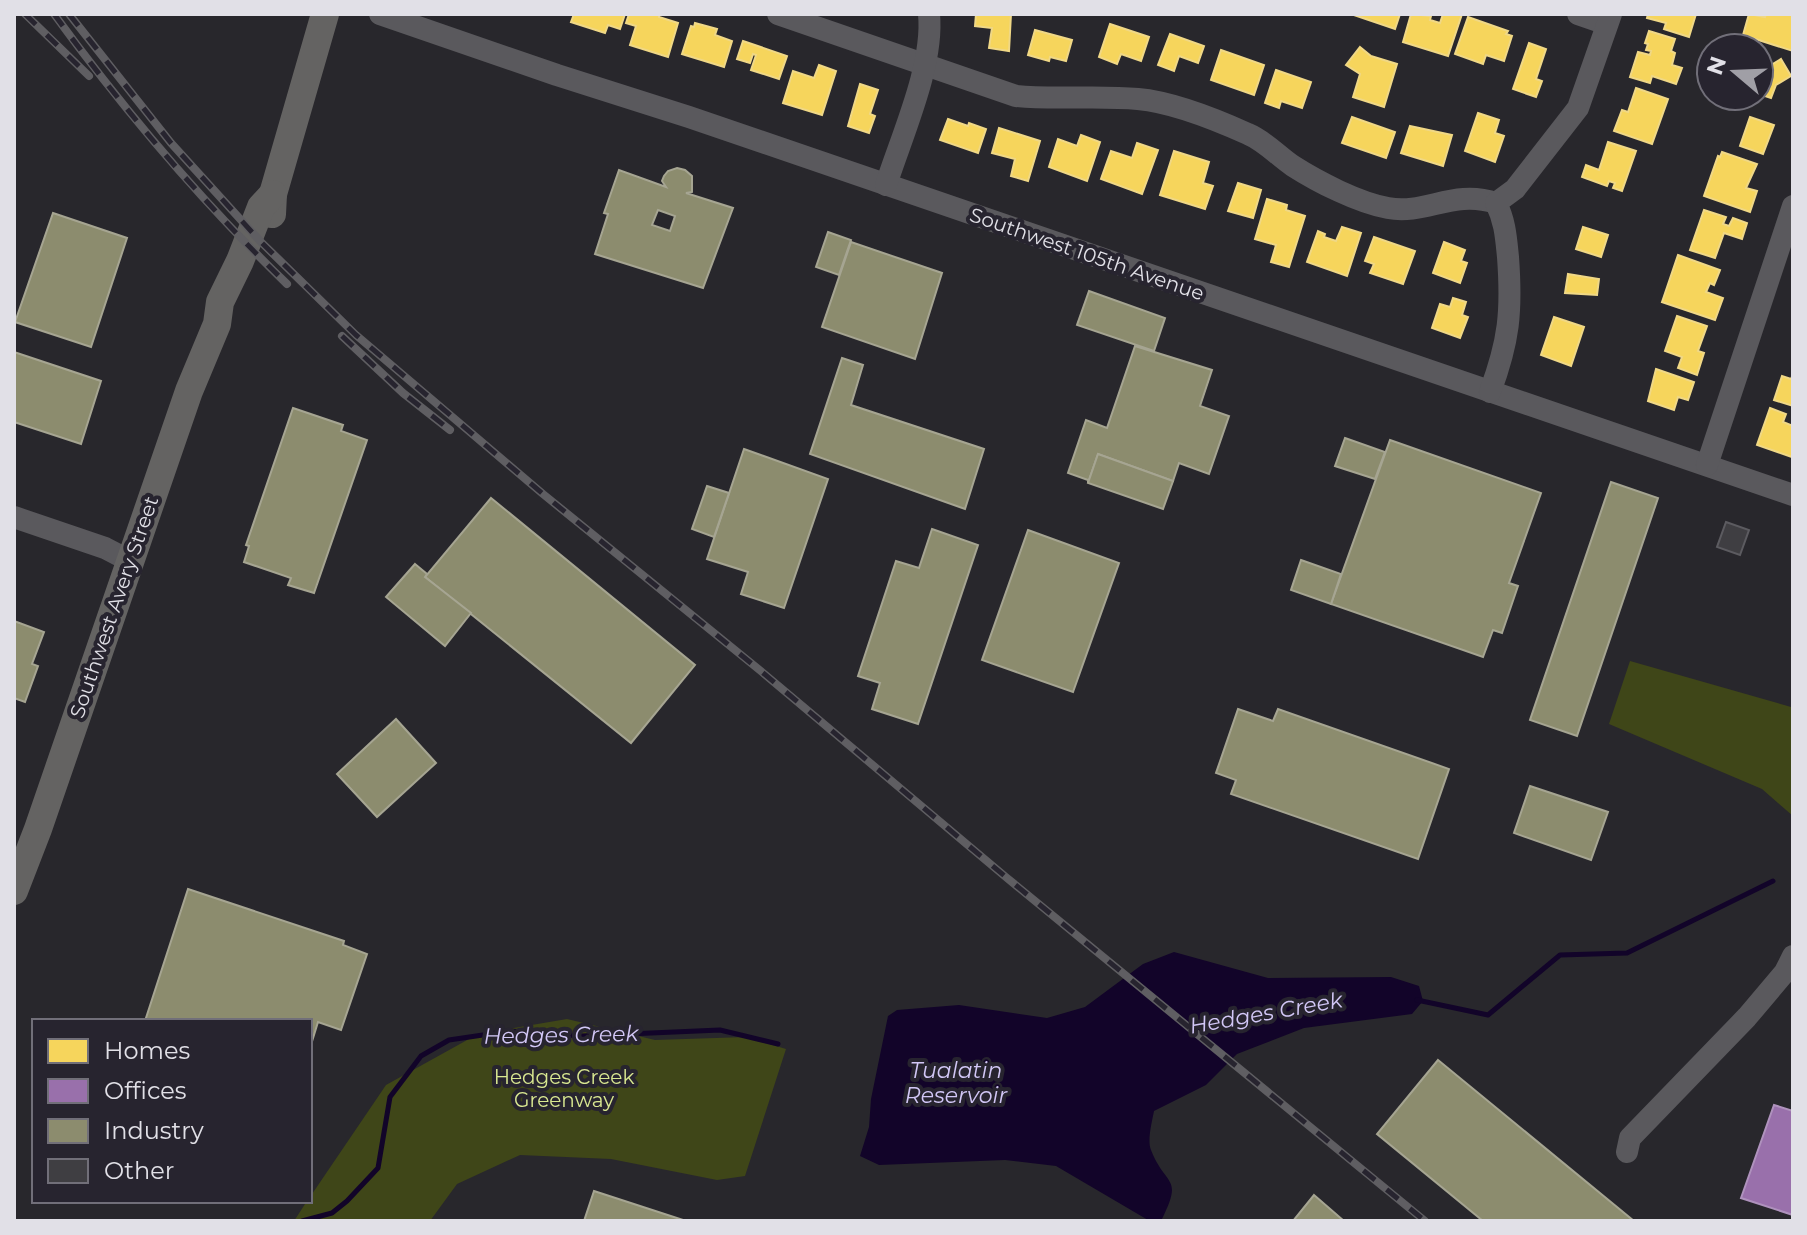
<svg xmlns="http://www.w3.org/2000/svg" width="1807" height="1235" font-family="Montserrat,sans-serif">
  <rect width="100%" height="100%" fill="#28272c"/>
  <g fill="#3f4618">
    <path d="M1630,661L1791,707L1793,701V816L1762,789L1609,724Z"/>
    <path d="M567,1019L655,1040L746,1037L786,1049L745,1176L717,1180L611,1159L520,1155L457,1184L430,1221H294L307,1201H310V1197L386,1085L478,1034Z"/>
  </g>
  <path fill="#120429" d="M1174,952L1268,978L1391,977L1419,986L1423,1001L1412,1014L1304,1028L1237,1054L1206,1085L1154,1111C1152,1122 1147,1140 1151,1150C1166,1188 1184,1175 1161,1221L1148,1220L1056,1166L1005,1160L879,1165L860,1156L869,1127L871,1099L888,1016L897,1010L959,1005L1047,1018L1085,1007L1143,964Z"/>
  <g fill="#f6d55c" stroke="#f0d886" stroke-width="2">
    <path d="M574,14H625L620,29L608,25L605,33L571,22Z"/>
    <path d="M629,14H659V17L678,23L668,57L630,45L636,26L626,23Z"/>
    <path d="M976,14H1011L1009,51L989,48L992,28L975,26Z"/>
    <path d="M1351,14H1400L1395,29Z"/>
    <path d="M1411,14L1431,16L1430,20L1440,23L1443,14H1462L1448,56L1403,42Z"/>
    <path d="M1648,14H1696L1689,37L1664,29L1666,23L1647,18Z"/>
    <path d="M1749,14L1765,17L1766,14H1793V51L1743,35Z"/>
    <path d="M1468,17L1508,31L1506,34L1512,36L1504,61L1486,55L1483,64L1455,54Z"/>
    <path d="M695,23L717,29L715,35L732,41L724,67L682,54L691,26L694,27Z"/>
    <path d="M1110,24L1149,37L1141,61L1121,54L1117,64L1099,57Z"/>
    <path d="M1035,30L1072,40L1066,61L1050,57L1049,61L1028,55Z"/>
    <path d="M1649,31L1675,39L1671,51L1675,53L1672,65L1682,68L1676,84L1652,76L1650,83L1630,77L1638,52L1650,55L1651,51L1646,50L1648,44L1645,43Z"/>
    <path d="M1170,34L1204,46L1198,63L1179,56L1174,71L1158,65Z"/>
    <path d="M743,41L787,56L779,79L751,70L756,55L753,54L750,63L737,59Z"/>
    <path d="M1529,43L1546,49L1536,79L1542,81L1536,97L1513,89Z"/>
    <path d="M1360,47L1371,56L1397,64L1384,107L1353,97L1360,74L1346,65Z"/>
    <path d="M1221,50L1264,65L1254,95L1211,80Z"/>
    <path d="M1781,59L1791,76L1776,85L1771,98L1759,94V65L1766,68Z"/>
    <path d="M819,65L836,71L822,115L783,103L793,71L814,78Z"/>
    <path d="M1276,70L1311,82L1302,108L1281,101L1279,108L1265,103Z"/>
    <path d="M860,84L878,90L870,114L875,116L869,133L848,126Z"/>
    <path d="M1636,88L1668,99L1652,144L1614,131L1622,110L1628,112Z"/>
    <path d="M1478,113L1499,120L1495,133L1504,136L1495,162L1465,151Z"/>
    <path d="M1352,117L1395,132L1386,158L1342,143Z"/>
    <path d="M1750,117L1774,125L1763,154L1740,146Z"/>
    <path d="M948,119L968,126L969,123L986,129L978,153L940,140Z"/>
    <path d="M1410,126L1452,135L1443,166L1401,153Z"/>
    <path d="M999,128L1040,141L1028,181L1011,176L1015,159L992,153Z"/>
    <path d="M1081,135L1100,142L1087,181L1049,167L1058,139L1077,146Z"/>
    <path d="M1608,142L1636,151L1622,191L1613,188L1615,183L1609,181L1607,186L1582,177L1586,165L1599,170Z"/>
    <path d="M1137,143L1158,150L1142,194L1101,179L1111,151L1132,158Z"/>
    <path d="M1174,151L1209,162L1203,183L1213,186L1205,209L1160,195Z"/>
    <path d="M1722,152L1757,164L1746,188L1757,191L1750,212L1704,196L1718,156L1720,157Z"/>
    <path d="M1238,183L1261,190L1253,218L1228,211Z"/>
    <path d="M1267,199L1287,205L1286,210L1305,216L1289,267L1271,262L1276,245L1255,239Z"/>
    <path d="M1704,210L1726,217L1723,224L1729,226L1733,218L1747,223L1742,239L1724,233L1715,258L1690,250Z"/>
    <path d="M1342,227L1361,233L1347,276L1307,262L1318,231L1325,234L1324,237L1336,241Z"/>
    <path d="M1583,227L1608,235L1601,257L1576,249Z"/>
    <path d="M1374,237L1415,251L1403,284L1370,273L1374,264L1365,261Z"/>
    <path d="M1444,242L1465,250L1461,261L1467,263L1460,283L1433,273Z"/>
    <path d="M1678,255L1720,270L1714,285L1710,283L1706,292L1723,298L1715,320L1662,302Z"/>
    <path d="M1568,274L1599,279L1597,295L1565,293Z"/>
    <path d="M1453,298L1466,302L1462,315L1468,317L1460,338L1432,328L1440,304L1450,307Z"/>
    <path d="M1677,316L1707,326L1698,351L1704,353L1697,375L1678,368L1682,357L1665,351Z"/>
    <path d="M1554,317L1584,327L1571,366L1541,355Z"/>
    <path d="M1656,369L1694,382L1688,400L1678,397L1674,410L1648,401Z"/>
    <path d="M1793,374V406L1774,400L1782,376L1791,379Z"/>
    <path d="M1770,408L1786,414L1783,422L1793,426L1792,457L1757,445Z"/>
  </g>
  <path fill="#9970ab" stroke="#af92bd" stroke-width="2" d="M1774,1105L1793,1111V1215L1741,1198Z"/>
  <g fill="#8c8c6e" stroke="#a6a592" stroke-width="2" fill-rule="evenodd">
    <path d="M677,168L685,170L692,176V192L686,193L733,208L703,288L595,254L608,214L604,213L619,170L666,187L662,181L664,176L668,171ZM658,210L675,216L670,231L652,225Z"/>
    <path d="M53,213L127,238L91,347L15,322Z"/>
    <path d="M828,232L851,240L839,275L816,267Z"/>
    <path d="M851,242L942,273L915,359L822,327Z"/>
    <path d="M1089,291L1165,318L1154,351L1077,325Z"/>
    <path d="M1135,346L1212,370L1200,406L1229,416L1209,474L1179,463L1173,481L1098,454L1088,483V480L1068,473L1086,420L1107,428Z"/>
    <path d="M14,352L101,381L81,444L14,422Z"/>
    <path d="M842,358L863,365L851,405L984,449L965,509L810,454Z"/>
    <path d="M293,408L343,425L341,431L367,440L314,593L288,585L291,578L244,562L249,546L246,545Z"/>
    <path d="M1345,438L1385,452L1375,479L1335,466Z"/>
    <path d="M1390,440L1541,493L1509,583L1518,586L1502,633L1493,630L1483,657L1331,604Z"/>
    <path d="M744,449L828,479L784,608L741,594L748,572L707,559Z"/>
    <path d="M1098,454L1173,481L1163,509L1088,483Z"/>
    <path d="M1611,482L1658,498L1577,736L1530,720Z"/>
    <path d="M707,486L729,493L714,537L692,529Z"/>
    <path d="M491,498L695,665L631,743L425,577Z"/>
    <path d="M932,529L978,545L918,724L872,709L880,683L858,676L896,561L919,568Z"/>
    <path d="M1028,530L1119,563L1073,692L982,660Z"/>
    <path d="M1301,560L1341,574L1331,604L1291,590Z"/>
    <path d="M415,564L427,574L425,577L471,613L445,646L386,597Z"/>
    <path d="M14,621L44,632L32,664L38,666L25,702L14,698Z"/>
    <path d="M1238,709L1273,721L1278,709L1449,769L1418,859L1231,794L1236,780L1216,773Z"/>
    <path d="M396,719L436,763L377,817L337,774Z"/>
    <path d="M1530,786L1608,812L1591,860L1514,833Z"/>
    <path d="M188,889L344,941L343,945L367,954L341,1030L318,1022L310,1048V1021H145Z"/>
    <path d="M1438,1060L1634,1221H1483L1377,1134Z"/>
    <path d="M594,1191L683,1220L682,1221H584Z"/>
    <path d="M1314,1195L1344,1221H1293Z"/>
  </g>
  <g fill="none" stroke-linecap="round" stroke-linejoin="round">
    <g stroke="#120429" stroke-width="5">
      <path d="M1417,1000L1488,1015L1560,955L1627,953L1773,881"/>
      <path d="M302,1221L332,1213L347,1201L378,1168L390,1097L421,1056L449,1040L510,1031L582,1036L720,1030L778,1044"/>
    </g>
  </g>
  <path fill="#3f3e42" stroke="#5c5b60" stroke-width="2" d="M1726,522L1749,530L1740,555L1717,547Z"/>
  <g fill="none" stroke-linecap="round" stroke-linejoin="round">
    <g stroke="#5a595d" stroke-width="22">
      <path d="M380,14L557,75L689,117L1793,495"/>
      <path d="M778,14L1016,96C1056,100 1097,95 1138,99C1172,102 1217,120 1248,134C1265,141 1278,156 1293,166C1318,182 1359,203 1388,208C1426,215 1453,189 1496,203"/>
      <path d="M1578,14L1607,24"/>
      <path d="M886,185C902,135 934,65 929,14"/>
      <path d="M1490,392C1509,341 1512,312 1508,257C1506,237 1505,221 1496,203L1515,189L1578,108L1611,14"/>
      <path d="M1707,465L1793,206"/>
      <path d="M14,517L105,548L130,561"/>
      <path d="M1627,1152L1630,1138L1747,1017L1785,972L1793,956"/>
    </g>
    <g stroke="#646362" stroke-width="28">
      <path d="M272,214L273,194L325,14"/>
      <path d="M14,891L38,829L189,391L217,324L220,302L240,261L261,207L273,194"/>
    </g>
    <defs>
      <g id="rail">
        <path d="M25,14L89,76"/>
        <path d="M54,14C124,110 201,201 287,284"/>
        <path d="M69,14L171,143L261,242L356,335L543,494L762,672L1007,878L1425,1221"/>
        <path d="M342,336L403,393L450,430"/>
      </g>
    </defs>
    <use href="#rail" stroke="#5f5e62" stroke-width="8"/>
    <use href="#rail" stroke="#27242f" stroke-width="5" stroke-dasharray="15" stroke-linecap="butt"/>
  </g>
  <g text-anchor="middle" dominant-baseline="central" stroke-width="8" stroke-linejoin="round" paint-order="stroke">
    <g font-size="20" fill="#e1e0e7" stroke="#27242f">
      <text transform="translate(1087 254) rotate(19)">Southwest 105th Avenue</text>
      <text transform="translate(114 607) rotate(-71)">Southwest Avery Street</text>
    </g>
    <g font-size="20" fill="#d9e891" stroke="#27242f">
      <text x="564" y="1077">Hedges Creek<tspan x="564" dy="23">Greenway</tspan></text>
    </g>
    <g font-size="22" font-style="italic" fill="#d2c7f6" stroke="#27242f">
      <text transform="translate(1266 1013) rotate(-10)">Hedges Creek</text>
      <text transform="translate(561 1035) rotate(-1)">Hedges Creek</text>
      <text x="956" y="1070">Tualatin<tspan x="956" dy="25">Reservoir</tspan></text>
    </g>
  </g>
  <rect width="1807" height="1235" fill="none" stroke="#e1e0e7" stroke-width="32"/>
  <rect x="32" y="1019" width="280" height="184" fill="#27242f" stroke="#716f79" stroke-width="2"/>
  <rect x="48" y="1039" width="40" height="24" fill="#f6d55c" stroke="#716f79" stroke-width="2"/>
  <text x="104" y="1059" font-size="24" fill="#e1e0e7">Homes</text>
  <rect x="48" y="1079" width="40" height="24" fill="#9970ab" stroke="#716f79" stroke-width="2"/>
  <text x="104" y="1099" font-size="24" fill="#e1e0e7">Offices</text>
  <rect x="48" y="1119" width="40" height="24" fill="#8c8c6e" stroke="#716f79" stroke-width="2"/>
  <text x="104" y="1139" font-size="24" fill="#e1e0e7">Industry</text>
  <rect x="48" y="1159" width="40" height="24" fill="#3f3e42" stroke="#716f79" stroke-width="2"/>
  <text x="104" y="1179" font-size="24" fill="#e1e0e7">Other</text>
  <g transform="translate(1735 72) rotate(289)"><circle r="38" fill="#27242f" stroke="#716f79" stroke-width="2"/>
  <path d="M0-6L14 30L0 20L-14 30Z" fill="#a09fa6"/>
  <text y="-12" font-size="22" font-weight="bold" text-anchor="middle" fill="#e1e0e7">N</text>
  </g>
</svg>
